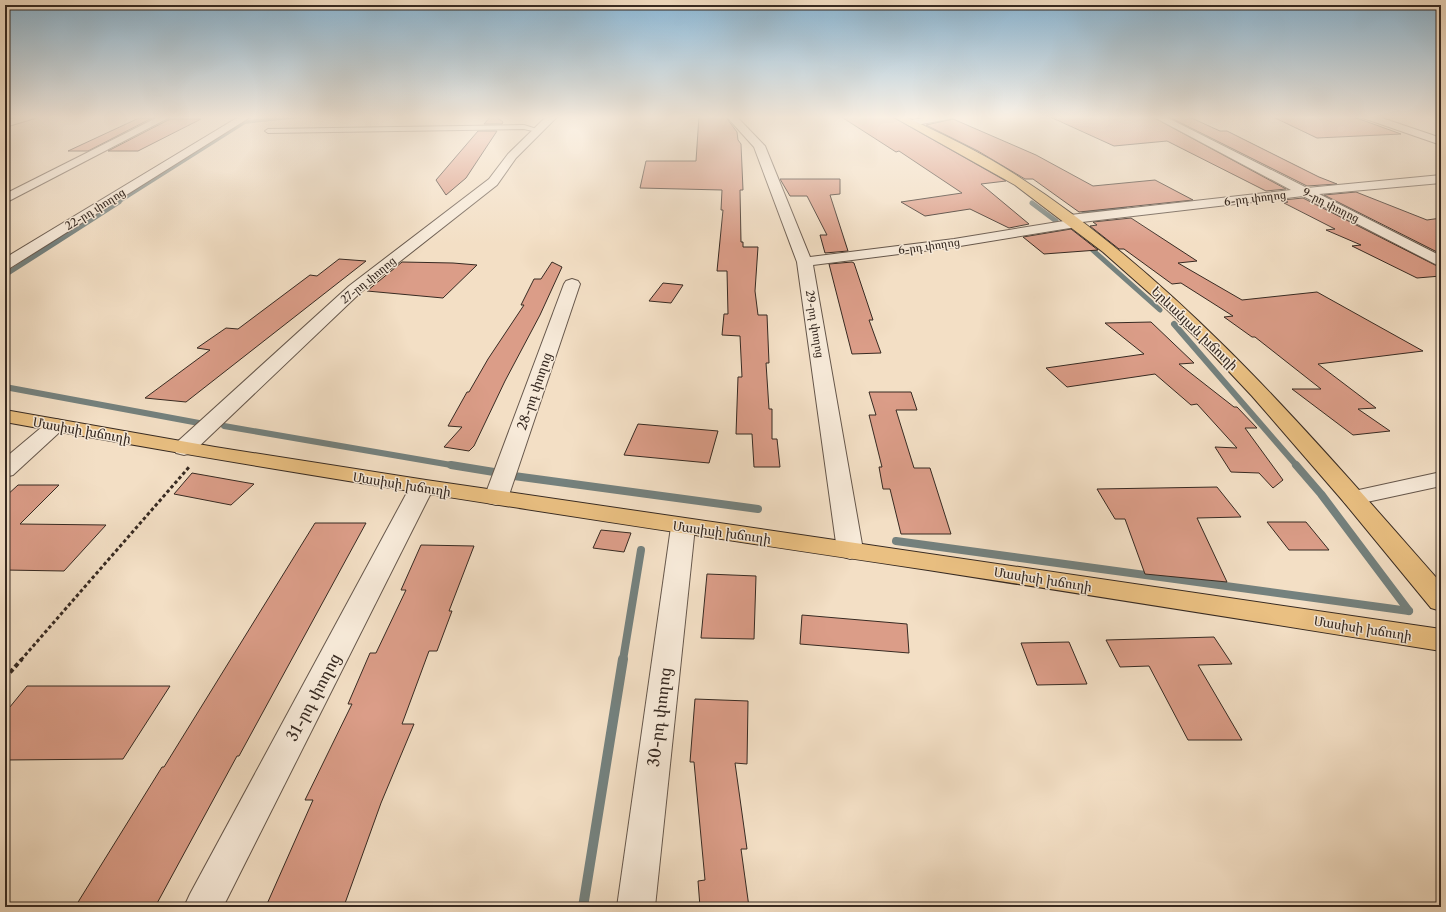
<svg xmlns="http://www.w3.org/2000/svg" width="1446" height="912" font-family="'Libre Caslon Text','Noto Serif Armenian',serif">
  <rect width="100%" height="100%" fill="#f3dfc5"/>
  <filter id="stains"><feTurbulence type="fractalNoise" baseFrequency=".005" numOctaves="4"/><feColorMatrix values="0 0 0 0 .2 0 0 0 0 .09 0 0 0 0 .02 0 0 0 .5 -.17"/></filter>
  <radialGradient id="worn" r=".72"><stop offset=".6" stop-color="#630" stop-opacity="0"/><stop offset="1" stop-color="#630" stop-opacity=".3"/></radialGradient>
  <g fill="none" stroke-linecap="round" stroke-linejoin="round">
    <path stroke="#74817e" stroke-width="3.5" d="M117,203L245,122L304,116"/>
    <g stroke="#74817e" stroke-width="5">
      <path d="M1032,203L1056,221"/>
      <path d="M1084,213L1125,209"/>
      <path d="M1087,245L1160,310"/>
      <path d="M5,275L119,202"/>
    </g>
    <g stroke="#74817e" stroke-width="6">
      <path d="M1174,324L1297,466"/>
      <path d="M5,387L199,423"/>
      <path d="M224,426L457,466"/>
    </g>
    <g stroke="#74817e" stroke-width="8">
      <path d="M451,465L494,472"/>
      <path d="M1296,465L1321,494L1409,611"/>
      <path d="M514,476L758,509"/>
      <path d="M896,541L1409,611"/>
      <path d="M623,660L641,550"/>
    </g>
    <path stroke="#74817e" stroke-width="10" d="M583,907L623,659"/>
  </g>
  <g fill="#db9d88" stroke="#372a22">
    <path d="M491,116H495L503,122L502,124H484Z"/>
    <path d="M699,116H725L737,132L738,140L741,144L743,190H740L741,242H743V247H758L755,291L758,315H767L769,363H766L769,409H772V439H777L780,467H754L752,434H736L738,377H742L740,336L722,335L724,314H728L727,271H717L723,210H721L722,190L640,188L646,161H696Z"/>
    <path d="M840,116H891L1006,181L981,184L1029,224L1009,228L970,209L925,216L901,202L962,193L899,151L896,152Z"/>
    <path d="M1048,116H1151L1286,189L1266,191L1167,141L1114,146Z"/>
    <path d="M1167,116H1187L1220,131H1227L1319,177L1337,184L1307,186Z"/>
    <path d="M1271,116H1351L1401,134L1317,138Z"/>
    <path d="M139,118H152L88,151H68Z"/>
    <path d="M170,119H201L138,151H108Z"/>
    <path d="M953,119L1036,155L1093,186L1155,180L1193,200L1079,212L1033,179H1025L978,151L926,125Z"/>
    <path d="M478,131H497L466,178L446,195L436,180Z"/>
    <path d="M780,179H840V194L830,195L848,251L825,253L820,235H827L807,196H790Z"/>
    <path d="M1356,192L1427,220L1441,218V254L1324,195Z"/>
    <path d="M1303,198L1441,268V276L1417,278L1352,246L1361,245L1326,230L1335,229L1284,203L1288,202L1283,200Z"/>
    <path d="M1131,218L1197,261L1178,263L1242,300L1317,292L1423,351L1318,364L1376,408L1358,409L1390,431L1353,435L1292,389H1321L1255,337H1252L1224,317L1233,316L1181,283L1172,284L1124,249H1119L1090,226L1097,225L1093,222Z"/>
    <path d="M1071,229L1098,250L1044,254L1023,237Z"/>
    <path d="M339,259L366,261L186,402L145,398L210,350L197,348L226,328L238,329L310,275L317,276Z"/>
    <path d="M402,262L453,263L477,265L443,298L367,291Z"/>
    <path d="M552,262L562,267L540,315L505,381L474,446L469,451L444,447L462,427L448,426L467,392H469L488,359L524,305H521L534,279H541Z"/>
    <path d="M852,262L854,263L873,320H869L881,353L852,354L829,264Z"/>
    <path d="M663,283L683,285L671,303L649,301Z"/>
    <path d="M1151,322L1194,363L1179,364L1234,407H1237L1257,428H1245L1283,480L1273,488L1259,473L1231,472L1215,447L1237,448L1197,404L1191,405L1155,374L1067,387L1046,368L1144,354L1105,323Z"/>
    <path d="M869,392H911L917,410H896L914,468H930L951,534H901L890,489H883L879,467H882L869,415H876Z"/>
    <path d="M638,424L718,431L709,463L624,455Z"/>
    <path d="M192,473L254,484L231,505L174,494Z"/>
    <path d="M18,485H59L20,524L106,525L64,571L5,570V497Z"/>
    <path d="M1217,487L1241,517L1197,518L1227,582L1145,574L1125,519H1115L1097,489Z"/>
    <path d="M1267,522H1306L1329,550H1289Z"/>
    <path d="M315,523H366L239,756H237L155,907H75L162,767H164Z"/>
    <path d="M601,530L631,533L624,552L593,548Z"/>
    <path d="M421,545L474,546L449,611H452L437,651H429L402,724H414L381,803L344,906L267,904L313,800H305L352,704H348L370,653H376L406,590H401Z"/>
    <path d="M707,574L756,576L754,639L701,638Z"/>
    <path d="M802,615L907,624L909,653L800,644Z"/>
    <path d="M1214,637L1232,664L1198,665L1242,740H1188L1149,666L1120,667L1106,640Z"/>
    <path d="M1069,642L1087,684L1037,685L1021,643Z"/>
    <path d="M27,686H170L123,759L5,760V713Z"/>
    <path d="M695,699L748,701L747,764L735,763L747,849H741L749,907H700L698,881L705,880L694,762H690Z"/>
  </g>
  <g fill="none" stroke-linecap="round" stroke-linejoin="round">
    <defs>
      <path id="lane" d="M524,125L540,130L537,132L524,129L268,133L265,131L268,129Z"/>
      <g id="street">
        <path d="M21,116H36L35,118L5,127V121Z"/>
        <path d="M160,116H172L5,203V194Z"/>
        <path d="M240,116H252L10,268L5,270V258Z"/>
        <path d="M547,116H558L516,158L497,185L361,292L192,453L184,455L176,453L173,448L176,443L349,286L489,179L508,154Z"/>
        <path d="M726,116H736L765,146L810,257L954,239L1064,221L1063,219L1065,216L1070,215L1291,190L1152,116H1164L1307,188L1441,175V183L1319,194L1441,256V267L1303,196L1082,222L1081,226L1076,227L954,247L813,265L863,550L859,556L850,559L841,556L837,550L797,262L754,147Z"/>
        <path d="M934,116H955L950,119L910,126L905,123L906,121Z"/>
        <path d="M1362,116H1376L1441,138V145L1363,118Z"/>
        <path d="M572,279L578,281L580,284L508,498L504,503L496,505L488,503L484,498L564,284L566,281Z"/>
        <path d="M56,419L63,421L66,425L63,429L13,475L5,477V458L49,421Z"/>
        <path d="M1441,472V486L1353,505L1345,503L1341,498L1345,493Z"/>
        <path d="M422,480L430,482L434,487L223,907H184L190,894L410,487L414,482Z"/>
        <path d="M683,519L692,521L695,527L655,907H617L671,527L674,521Z"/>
      </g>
      <g id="primary">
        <path d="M892,116H904C943,135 983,153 1019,177C1184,284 1312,437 1441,583V611L1431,608L1343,501L1252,396L1205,346L1155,298L1103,252L1015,185Z"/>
        <path d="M5,410L215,447L426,480L1441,629V651C1270,624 1099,596 928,570C620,524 312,478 5,422Z"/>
      </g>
    </defs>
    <use href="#lane" stroke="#66574b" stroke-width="2"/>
    <use href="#street" stroke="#66574b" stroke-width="2"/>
    <use href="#primary" stroke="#372a22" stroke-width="2"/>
    <path stroke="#372a22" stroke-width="3" stroke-dasharray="3.5 2.5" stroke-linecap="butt" d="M21,660L190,466"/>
    <path stroke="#372a22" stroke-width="4" stroke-dasharray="4.5 3" stroke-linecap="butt" d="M5,678L22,659"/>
    <use href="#lane" fill="#f7ead9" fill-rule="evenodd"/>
    <use href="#street" fill="#f7ead9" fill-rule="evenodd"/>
    <use href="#primary" fill="#eac082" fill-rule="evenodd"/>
  </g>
  <linearGradient id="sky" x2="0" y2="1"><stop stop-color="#8ab7d6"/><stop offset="0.48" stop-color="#faf1e5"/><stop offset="1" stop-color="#faf1e5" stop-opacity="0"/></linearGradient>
  <rect width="1446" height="244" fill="url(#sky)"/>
  <g text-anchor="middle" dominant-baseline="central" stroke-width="3" stroke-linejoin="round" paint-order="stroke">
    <g font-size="11" fill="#372a22" stroke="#f7ead9">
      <text transform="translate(1255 198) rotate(-7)">6-րդ փողոց</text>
      <text transform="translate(1331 205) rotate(27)">9-րդ փողոց</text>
      <text transform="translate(95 209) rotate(-32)">22-րդ փողոց</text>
      <text transform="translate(929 246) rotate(-8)">6-րդ փողոց</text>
      <text transform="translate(368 280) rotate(-39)">27-րդ փողոց</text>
      <text transform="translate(815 324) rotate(81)">29-րդ փողոց</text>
    </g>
    <g font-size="13" fill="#372a22" stroke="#f7ead9">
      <text transform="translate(1195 328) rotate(44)">Երևանյան խճուղի</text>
      <text transform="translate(534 391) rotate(-71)">28-րդ փողոց</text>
      <text transform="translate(82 430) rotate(10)">Մասիսի խճուղի</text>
      <text transform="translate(402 484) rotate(9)">Մասիսի խճուղի</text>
      <text transform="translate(722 532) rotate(8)">Մասիսի խճուղի</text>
      <text transform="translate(1043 579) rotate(9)">Մասիսի խճուղի</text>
      <text transform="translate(1363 628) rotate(9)">Մասիսի խճուղի</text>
    </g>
    <g font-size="16" fill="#372a22" stroke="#f7ead9">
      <text transform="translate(313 697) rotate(-62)">31-րդ փողոց</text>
      <text transform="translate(659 717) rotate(-83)">30-րդ փողոց</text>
    </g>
  </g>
  <rect width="1446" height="912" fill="none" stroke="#f3dfc5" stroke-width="20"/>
  <rect x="6" y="6" width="1434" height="900" fill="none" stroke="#372a22" stroke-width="2"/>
  <rect x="10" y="10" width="1426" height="892" fill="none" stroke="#372a22"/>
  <rect width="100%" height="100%" filter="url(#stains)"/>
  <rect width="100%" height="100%" fill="url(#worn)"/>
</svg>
